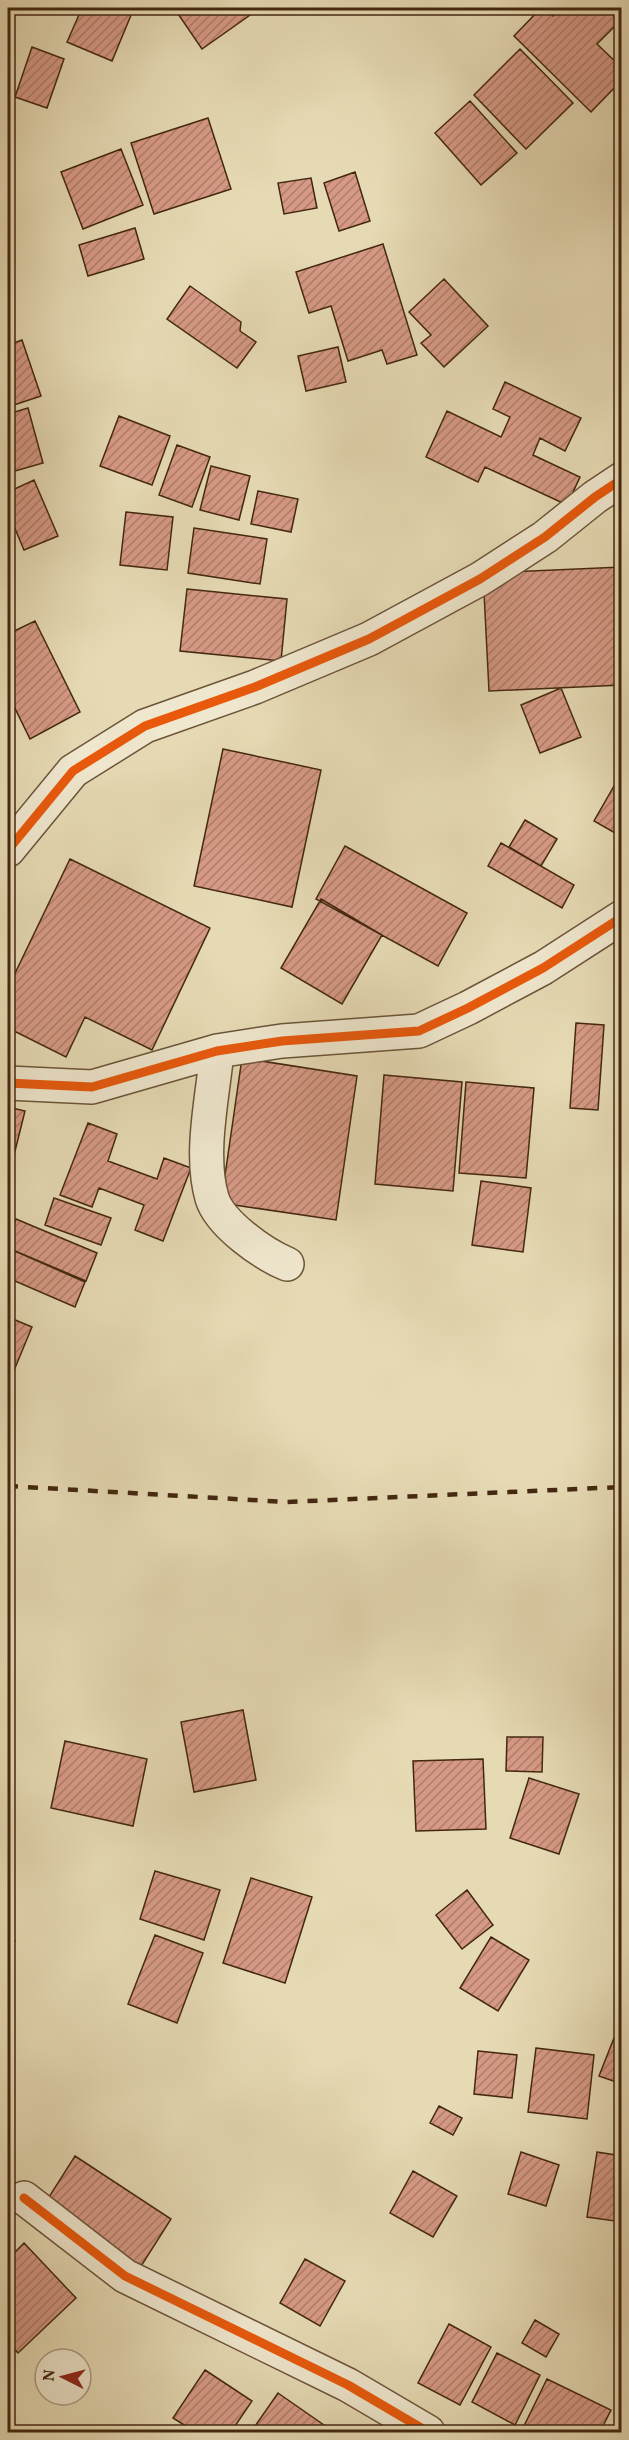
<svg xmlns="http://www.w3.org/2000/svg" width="629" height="2440" viewBox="0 0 629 2440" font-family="Vollkorn,serif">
<defs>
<pattern id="building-hatch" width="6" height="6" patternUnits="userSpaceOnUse" patternTransform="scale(1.5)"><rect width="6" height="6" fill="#d69985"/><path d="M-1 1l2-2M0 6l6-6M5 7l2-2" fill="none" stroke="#af7d6b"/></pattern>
</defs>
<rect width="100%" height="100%" fill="#e6dab4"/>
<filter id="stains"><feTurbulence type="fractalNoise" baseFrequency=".00333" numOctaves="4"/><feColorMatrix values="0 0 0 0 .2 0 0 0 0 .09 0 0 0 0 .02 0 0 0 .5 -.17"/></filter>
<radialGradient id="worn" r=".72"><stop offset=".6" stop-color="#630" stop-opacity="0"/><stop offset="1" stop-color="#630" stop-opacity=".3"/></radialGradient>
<!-- building -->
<path fill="url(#building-hatch)" stroke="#432710" stroke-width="1.5" d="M82 8H134L112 61 67 42Z
M174 8H260L202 49Z
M541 8H545L553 16 561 8H622V19L597 44 622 68V80L591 112 514 36Z
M32 47 64 59 47 108 15 97Z
M520 49 573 103 526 149 474 95Z
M470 101 517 153 481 185 435 133Z
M208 118 231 189 154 214 131 143Z
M121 149 143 205 83 229 61 172Z
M355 172 370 221 339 231 324 183Z
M311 178 317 208 284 214 278 183Z
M135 228 144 259 88 276 79 245Z
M383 244 417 355 387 364 382 350 348 361 331 306 309 313 296 272Z
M444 279 488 326 444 367 421 343 431 335 409 312Z
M190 286 241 322 240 331 256 342 237 368 167 319Z
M22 340 41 396 8 407V345Z
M338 347 346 382 306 391 298 356Z
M505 382 581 418 565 451 540 438 533 455 580 477 567 505 485 467 478 482 426 457 447 411 501 437 510 417 493 409Z
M28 408 43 463 8 473V414Z
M119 416 170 436 152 485 100 466Z
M177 445 210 457 192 507 159 495Z
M211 466 250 476 239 520 200 510Z
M34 480 58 536 24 550 8 512V492Z
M258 491 298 499 291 532 251 524Z
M126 512 173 517 167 570 120 565Z
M194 528 267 539 260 584 188 573Z
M622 567V685L489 691 483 573Z
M187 589 287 599 281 661 180 651Z
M35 621 80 712 30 739 8 694V634Z
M561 688 581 737 540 753 521 705Z
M223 749 321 770 292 907 194 886Z
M622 772V837L594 821Z
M525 820 557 839 541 866 509 847Z
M501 843 574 885 562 908 488 866Z
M345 846 467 913 438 966 316 899Z
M70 859 210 928 152 1050 85 1017 66 1057 8 1028V988Z
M321 899 382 935 342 1004 281 968Z
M576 1023 604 1025 598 1110 570 1108Z
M242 1058 357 1076 336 1220 221 1203Z
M384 1075 462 1082 453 1191 375 1184Z
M466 1082 534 1088 526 1178 459 1173Z
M8 1107 25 1111 8 1179Z
M88 1123 117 1134 108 1161 157 1179 164 1158 191 1168 163 1241 135 1230 144 1205 99 1188 92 1207 60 1195Z
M481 1181 531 1188 523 1252 472 1245Z
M54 1198 111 1218 101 1245 45 1225Z
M16 1219 97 1253 86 1281 8 1248V1239Z
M8 1248 85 1282 75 1307 8 1278Z
M8 1317 32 1327 8 1385Z
M243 1710 256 1780 194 1792 181 1722Z
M507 1737H543L542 1772 506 1771Z
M65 1741 147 1759 133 1826 51 1808Z
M483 1759 486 1829 416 1831 413 1761Z
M529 1778 579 1794 559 1854 510 1838Z
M155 1871 220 1890 204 1940 140 1919Z
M251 1878 312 1897 285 1983 223 1963Z
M467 1890 493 1925 462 1949 436 1915Z
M8 1925 15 1941 8 1944Z
M155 1935 203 1953 177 2023 128 2004Z
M491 1937 529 1960 498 2011 460 1988Z
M614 2038 622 2041V2084L599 2076Z
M536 2048 594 2055 587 2119 528 2112Z
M478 2051 517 2055 512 2098 474 2094Z
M439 2106 462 2118 453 2135 430 2123Z
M521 2152 559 2165 546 2206 508 2194Z
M597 2152 622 2156V2222L587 2217Z
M75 2156 171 2219 138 2271 42 2208Z
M413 2171 457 2196 433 2237 390 2213Z
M24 2243 76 2298 18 2353 8 2342V2259Z
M305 2259 345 2281 320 2326 280 2303Z
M535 2320 559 2334 546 2357 522 2343Z
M449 2324 491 2347 460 2405 418 2383Z
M497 2353 540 2375 515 2425 472 2402Z
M205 2370 252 2401 231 2432H195L173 2418Z
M547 2379 611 2410 600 2432H521Z
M278 2393 334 2432H251Z"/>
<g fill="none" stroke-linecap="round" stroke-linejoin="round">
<!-- street casing -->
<g stroke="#6c5439" stroke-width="36">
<path id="street" d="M8 850 73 771 145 726 255 687 369 639 480 579 545 537 595 497 622 479
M217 1051C213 1096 199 1154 212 1198 220 1224 263 1254 287 1264
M8 1083 92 1087 217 1051 282 1041 419 1031 468 1008 543 968 622 917
M24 2198 125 2276 348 2385 428 2432"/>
</g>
<!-- street -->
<use href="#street" stroke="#efe7ce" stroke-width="33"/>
<!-- rail -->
<path stroke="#432710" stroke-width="4.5" stroke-dasharray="10 10" stroke-linecap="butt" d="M8 1486 287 1502 622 1487"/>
<!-- cycleway casing -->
<g stroke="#efe7ce" stroke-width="13">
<path id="cycleway" d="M8 850 73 771 145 726 255 687 369 639 480 579 545 537 595 497 622 479
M8 1083 92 1087 217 1051 282 1041 419 1031 468 1008 543 968 622 917
M24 2198 125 2276 348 2385 428 2432"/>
</g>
<!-- cycleway -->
<use href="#cycleway" stroke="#e8590c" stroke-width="9"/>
</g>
<!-- margin -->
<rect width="629" height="2440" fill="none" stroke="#e6dab4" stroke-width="30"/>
<rect x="9" y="9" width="611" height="2422" fill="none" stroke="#432710" stroke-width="3"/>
<rect x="15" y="15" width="599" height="2410" fill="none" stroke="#432710" stroke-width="1.5"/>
<!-- north arrow -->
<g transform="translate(63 2377) rotate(276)"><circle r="28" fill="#efe7ce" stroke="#aa9a82" stroke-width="1.5"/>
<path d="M0-4.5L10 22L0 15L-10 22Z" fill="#8f2418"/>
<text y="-9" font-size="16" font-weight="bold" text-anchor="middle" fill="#432710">N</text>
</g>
<rect width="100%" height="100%" filter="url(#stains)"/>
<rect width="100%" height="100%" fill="url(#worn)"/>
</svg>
